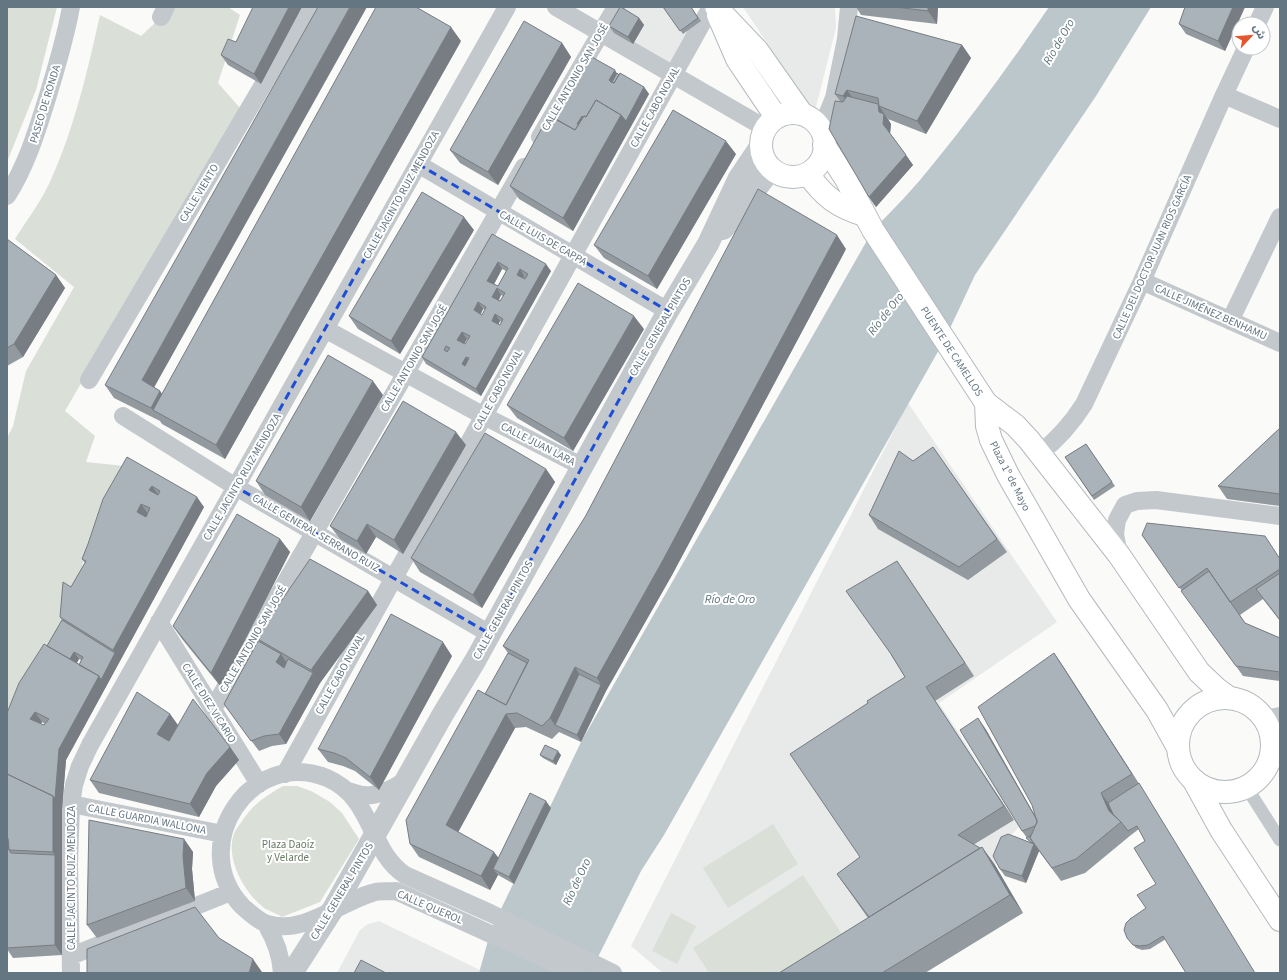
<svg xmlns="http://www.w3.org/2000/svg" width="1287" height="980" viewBox="0 0 1287 980" font-family="'Source Sans 3','Noto Sans Arabic',sans-serif">
<rect width="100%" height="100%" fill="#fafaf8"/>
<!-- built -->
<path fill="#e8e9e9" d="M621 7H686L698 25 668 66 607 31Z
M743 7H835L836 28 816 107 809 106Z
M908 403 1057 622 939 703 1020 826 1006 840 995 865 823 973H663L631 946Z
M379 921 482 971 481 973H337L360 930 368 924Z"/>
<!-- green -->
<path fill="#dadfd7" d="M7 7H57L36 90 7 162Z
M172 7H228L240 15 218 83 240 108 65 411 95 436 86 462 134 467 110 509 82 565 94 571 7 754V438L13 426 26 371 74 287 15 239C26 221 40 203 49 184 74 130 87 73 100 15L141 36Z
M283 786H297L311 791 330 802 342 813 359 839 320 902 282 917C276 913 268 911 263 907 244 892 225 858 234 834 235 830 238 827 240 824 252 805 264 797 283 786Z
M773 824 798 864 728 908 703 868Z
M803 875 847 942 800 973H709L693 948Z
M671 913 696 926 677 964 652 951Z"/>
<!-- water -->
<path fill="#bbc7cb" d="M1049 7H1151L1096 96 975 275 944 341 664 835 641 871 590 973H479L491 930 581 742 873 230C894 209 915 187 934 163 975 113 1013 60 1049 7Z"/>
<g fill="none" stroke-linecap="round" stroke-linejoin="round">
<!-- secondary casing -->
<g stroke="#b3babf" stroke-width="24">
<g id="secondary">
<path d="M716 7 757 50 802 114"/>
<path d="M718 15 737 59 776 117"/>
<circle cx="793" cy="145" r="32"/>
<path id="s1" d="M824 145 846 179 873 230 986 403 1015 425 1029 440 1119 555 1199 672 1217 689 1228 697"/>
<path d="M808 174C824 197 838 207 864 215"/>
<path d="M986 403 987 426 991 440 1008 475 1079 599 1157 710 1177 746"/>
<circle cx="1225" cy="745" r="47"/>
<path d="M1194 781 1221 830 1280 920"/>
</g>
</g>
<!-- pedestrian -->
<path stroke="#c3c8cc" stroke-width="13" d="M1247 788 1280 840"/>
<!-- minor -->
<path stroke="#c3c8cc" stroke-width="18" d="M556 7 765 128
M161 17 166 7
M1257 24 1265 7
M1224 95 1280 119
M818 126 827 115 834 98 846 39 849 7
M540 137 616 7
M418 164 668 311
M7 196C25 168 35 137 45 105 55 73 65 40 71 7
M1142 281 1280 343
M1230 321 1280 217
M325 329 484 416 583 467
M89 380 309 7
M123 416 236 487 490 634
M1040 453C1058 439 1072 423 1084 404L1142 281 1224 95 1246 48
M1119 555 1115 534 1117 520 1125 505 1137 501 1156 500 1280 516
M159 622 259 784
M213 709 524 167
M1265 719 1280 716
M285 774 711 7
M348 791C353 792 359 795 364 795 379 797 395 787 408 779
M71 804 223 834
M266 924C275 939 281 955 282 973
M71 956 231 892
M71 973 69 864 71 804 74 785 80 766 90 745 507 7
M576 973 396 891C388 892 379 890 372 893 338 903 304 935 267 924 258 921 249 912 242 906 186 846 250 747 327 778 374 798 368 850 405 875L490 913 613 973"/>
<!-- tertiary -->
<path stroke="#c3c8cc" stroke-width="22" d="M723 229 740 210 771 169
M292 973 333 909 443 714 475 661 668 311 708 244 739 178 760 147"/>
<!-- secondary -->
<use href="#secondary" stroke="#fff" stroke-width="22"/>
</g>
<!-- wall -->
<path fill="#929a9f" fill-rule="evenodd" d="M663 7H691L701 21 683 34Z
M856 7H938L937 24 861 15Z
M1185 7H1245L1225 51 1186 34 1179 24Z
M639 18 644 25 633 44 614 33 609 26Z
M461 41 225 459 162 424 160 421 114 398 105 385 154 387 160 391 162 394Z
M236 42 261 84 228 65 221 55Z
M562 43 571 57 498 185 460 163 450 150Z
M962 45 971 58 926 134 888 119 886 115 891 124 890 134 913 165 876 207 869 197 840 101 835 94Z
M617 73 644 87 649 94 573 231 519 199 510 186 555 119Z
M736 154 657 289 604 258 594 245Z
M474 230 400 354 358 329 349 316Z
M492 234 551 271 481 396 426 364 422 357ZM502 269 506 271 498 286 494 284ZM501 295 503 296 500 301 499 300ZM483 309 485 310 482 315 481 314ZM500 321 501 322 500 325H498ZM467 339 468 340 465 344H464Z
M7 239 56 275 65 288 23 357 7 366Z
M846 249 672 575 606 691 581 742 559 732 552 739 526 727 515 728 458 832 499 858 551 808 514 884 498 875 490 890 419 857 410 844 508 653 503 646Z
M644 329 573 451 517 418 507 405Z
M383 395 310 521 265 495 256 481Z
M1280 428V506L1227 499 1218 486Z
M1086 444 1115 486 1094 500 1065 457Z
M466 445 403 554 376 537 366 554 340 539 330 526Z
M933 447 1007 552 968 580 878 529 869 515 913 461Z
M127 457 204 507 66 760 62 809V955L13 958 7 949V713L62 620 60 617 71 587 85 563 82 559ZM79 659 81 660 79 665 77 663ZM42 722 45 724 44 725 41 724Z
M546 469 555 482 482 608 420 572 411 558Z
M1142 535 1280 558V621L1263 599 1240 615 1245 623 1280 638V681L1243 676Z
M280 539 290 552 221 687 182 639 173 626Z
M897 561 974 676 935 701 1014 820 973 845 980 848 982 847 995 865 1023 913 925 973H779L868 918 837 874 860 857 868 703 905 677 891 655Z
M368 591 377 605 320 683 286 744 272 746 259 751 224 704 258 641 256 638Z
M1054 653 1141 787 1166 939 1150 949 1142 950 1136 948 1127 938 1146 908 1156 884 1145 841 1139 829 1131 835 1085 873 1061 881 1039 851 1026 883 1005 876 1000 869 1030 842 1022 831 985 728 1035 816Z
M452 656 379 790 355 771 343 766 328 762 318 749Z
M170 714 178 725 230 747 239 760 216 786 199 817 99 793 90 780Z
M540 755H561L556 765 543 758Z
M184 839 193 852 192 869 195 901 97 938 87 925Z"/>
<!-- shaded-wall -->
<path fill="#777d82" d="M289 7H302L261 84 254 74Z
M350 7H367L151 393 142 380Z
M928 7H938L937 24 928 11Z
M1233 7H1245L1225 51 1218 41Z
M639 18 644 25 633 44 628 37Z
M451 27 461 41 225 459 216 445Z
M562 43 571 57 498 185 488 172Z
M962 45 971 58 926 134 917 121Z
M615 70 619 77 615 86 609 80Z
M644 87 649 94 573 231 563 218 621 115Z
M847 90 856 103 852 109 843 96Z
M879 106 891 124 890 134 883 124 879 112Z
M582 116 587 123 582 130 577 124Z
M726 141 736 154 657 289 648 276Z
M906 155 913 165 876 207 869 197Z
M464 217 474 230 400 354 391 341Z
M837 235 846 249 672 575 606 691 581 742 577 735 601 685 597 678Z
M498 262 502 269 492 288 487 281Z
M546 264 551 271 481 396 476 389Z
M520 269 524 276 521 282 517 275Z
M56 275 65 288 23 357 14 344Z
M497 288 501 295 497 303 492 297Z
M478 302 483 309 479 317 474 310Z
M495 314 500 321 497 327 492 321Z
M634 316 644 329 573 451 564 438Z
M462 332 467 339 462 347 457 340Z
M466 357 471 363 467 371 462 364Z
M373 381 383 395 310 521 301 507Z
M160 391 169 405 153 410 151 408Z
M456 432 466 445 403 554 394 540Z
M546 469 555 482 482 608 473 595Z
M152 486 159 496 149 490Z
M197 497 204 507 66 760 62 809V955L55 945V855L53 852V796L59 749 99 676 115 653 113 650Z
M141 504 148 514 144 522 137 512Z
M367 524 376 537 366 554 357 541Z
M280 539 290 552 221 687 211 673Z
M897 561 906 574 974 676 965 663Z
M368 591 377 605 320 683 286 744 279 734 313 673 311 670Z
M443 642 452 656 379 790 370 777Z
M74 652 79 659 74 668 69 661Z
M1054 653 1063 666 1141 787 1132 774Z
M281 654 288 665 283 672 276 662Z
M575 667 584 681 555 725 550 718Z
M926 687 935 701 1014 820 1004 806Z
M35 712 42 722 37 729 30 719Z
M170 714 179 727 166 747 157 734Z
M506 714 515 728 455 838 446 825Z
M978 718 985 728 1046 835 1039 825Z
M230 747 239 760 216 786 199 817 190 804 207 773Z
M558 751 561 755 556 765 553 761Z
M1101 793 1111 807 1117 822 1109 811Z
M546 801 551 808 514 884 509 877Z
M184 839 193 852 192 869 195 901 186 888 183 856Z
M1034 844 1039 851 1026 883 1022 876Z
M982 847 995 865 1023 913 1010 895Z
M494 852 504 865 493 869 498 875 490 890 481 876Z
M253 959 262 972V973H249Z"/>
<!-- building -->
<path fill="#aab3b9" stroke="#777d82" fill-rule="evenodd" d="M253 7H289L254 74 221 55 228 39 236 42Z
M318 7H350L142 380 160 391 151 408 105 385Z
M376 7H416L451 27 216 445 153 410Z
M620 7H621L639 18 628 37 609 26Z
M663 7H691L698 18 680 31Z
M895 7H928V11Z
M1185 7H1233L1218 41 1179 24Z
M856 16 962 45 917 121 879 106 878 98 847 90 843 96 835 94Z
M524 21 562 43 488 172 450 150Z
M590 56 615 70 609 80 611 82 614 83 620 73 644 87 626 121 621 115 596 100 586 117 584 116 583 117 582 116 577 124H579L575 130 555 119Z
M617 73 619 75 614 83 612 82Z
M847 96 878 104 879 112 884 114 883 124 906 155 869 197 829 129 835 101 843 102Z
M596 100 621 115 563 218 510 186 549 115 575 130 584 116 586 117Z
M673 110 726 141 648 276 594 245Z
M758 189 837 235 662 562 597 678 575 667 550 718 542 726 517 713 506 714 446 825 494 852 481 876 410 844 406 820 478 690 506 705 529 660 503 646 585 517Z
M422 192 464 217 391 341 349 316Z
M492 234 546 264 476 389 422 357ZM498 262 508 268 498 286 487 281ZM520 269 528 274 525 279 517 275ZM497 288 505 293 500 301 492 297ZM478 302 486 307 482 315 474 310ZM495 314 503 319 500 325 492 321ZM462 332 470 336 465 344 457 340ZM446 346 450 348 447 352 444 350ZM466 357 469 358 465 366 462 364Z
M7 239 56 275 14 344 7 348Z
M578 283 634 316 564 438 507 405Z
M328 355 373 381 301 507 256 481Z
M403 401 456 432 394 540 367 524 357 541 330 526Z
M1280 428V494L1218 486Z
M485 433 546 469 473 595 411 558Z
M1086 444 1112 482 1092 496 1065 457Z
M933 447 997 539 959 567 869 515 899 451 913 461Z
M127 457 197 497 113 650 60 617 63 582 71 587 86 561 82 559 88 544 103 499ZM152 486 160 491 158 495 149 490ZM141 504 150 508 146 517 137 512Z
M237 514 280 539 211 673 173 626Z
M1147 523 1265 536 1280 559V569L1230 602 1207 568 1179 588 1142 535Z
M310 559 368 591 311 670 256 638Z
M897 561 965 663 926 687 1004 806 958 835 980 848 869 917 837 874 860 857 790 754 868 703 867 701 905 677 891 654 846 591Z
M1209 571 1245 623 1280 638V672L1236 666 1181 591Z
M1280 573V620L1256 589Z
M391 614 443 642 370 777 346 758 334 753 318 749Z
M62 620 115 653 101 680 99 676 79 665 83 657 74 652 70 659 47 646Z
M258 641 281 654 276 662 284 668 288 659 313 673 279 734 264 736 251 741 224 704Z
M44 644 99 676 59 749 55 799 53 796 7 774V713L19 683ZM35 712 49 719 44 725 30 719Z
M508 653 527 663 506 705 485 694Z
M1054 653 1132 774 1101 793 1109 811 1121 822 1076 859 1052 868 1030 838 1037 822 1032 805 978 707Z
M579 674 601 685 577 735 555 725Z
M137 692 170 714 157 734 169 741 193 699 230 747 207 773 190 804 90 780Z
M978 718 1037 820V822L1035 826 1022 831 960 730Z
M545 745 558 751 553 761 540 755Z
M7 774 53 796V852L9 850 8 838H7Z
M1139 783 1255 973H1186L1163 936 1148 945 1140 946 1133 945 1127 938 1124 930 1126 923 1130 919 1146 908 1137 895 1156 884 1134 848 1145 841 1137 826 1128 831 1121 822 1113 814 1108 803Z
M530 793 546 801 509 877 493 869Z
M89 820 184 839 183 856 186 888 87 925Z
M1008 834 1034 844 1022 876 1000 869 993 856 1001 837Z
M1030 836V838L1034 844 1032 843 1026 838Z
M7 841H8L9 850 11 853 55 855V945L7 948Z
M982 847 1010 895 882 973H779Z
M195 907 219 938 253 959 249 973H87V949Z
M361 960 386 973H354Z"/>
<!-- marked area -->
<path fill="none" stroke="#1d4ed8" stroke-width="3" stroke-dasharray="8 5" stroke-linejoin="round" d="M418 164 668 311 490 634 236 487Z"/>
<g text-anchor="middle" dominant-baseline="central" stroke-width="4" stroke-linejoin="round" paint-order="stroke">
<!-- street labels -->
<g font-size="11" fill="#657683" stroke="#fff">
<text transform="translate(575 77) rotate(-60)">CALLE ANTONIO SAN JOSÉ</text>
<text transform="translate(45 104) rotate(-73)">PASEO DE RONDA</text>
<text transform="translate(655 107) rotate(-61)">CALLE CABO NOVAL</text>
<text transform="translate(199 193) rotate(-59)">CALLE VIENTO</text>
<text transform="translate(401 195) rotate(-61)">CALLE JACINTO RUIZ MENDOZA</text>
<text transform="translate(543 238) rotate(30)">CALLE LUIS DE CAPPA</text>
<text transform="translate(1152 257) rotate(-66)">CALLE DEL DOCTOR JUAN RIOS GARCÍA</text>
<text transform="translate(1211 312) rotate(24)">CALLE JIMÉNEZ BENHAMU</text>
<text transform="translate(660 327) rotate(-60)">CALLE GENERAL PINTOS</text>
<text stroke="none"><textPath href="#s1" startOffset="243">PUENTE DE CAMELLOS</textPath></text>
<text transform="translate(414 358) rotate(-60)">CALLE ANTONIO SAN JOSÉ</text>
<text transform="translate(498 390) rotate(-61)">CALLE CABO NOVAL</text>
<text transform="translate(538 444) rotate(27)">CALLE JUAN LARA</text>
<text transform="translate(1010 476) rotate(63)">Plaza 1º de Mayo</text>
<text transform="translate(242 477) rotate(-60)">CALLE JACINTO RUIZ MENDOZA</text>
<text transform="translate(316 533) rotate(30)">CALLE GENERAL SERRANO RUIZ</text>
<text transform="translate(503 610) rotate(-61)">CALLE GENERAL PINTOS</text>
<text transform="translate(253 639) rotate(-60)">CALLE ANTONIO SAN JOSÉ</text>
<text transform="translate(340 674) rotate(-61)">CALLE CABO NOVAL</text>
<text transform="translate(209 703) rotate(58)">CALLE DIEZ VICARIO</text>
<text transform="translate(147 819) rotate(11)">CALLE GUARDIA WALLONA</text>
<text transform="translate(71 878) rotate(-90)">CALLE JACINTO RUIZ MENDOZA</text>
<text transform="translate(342 891) rotate(-59)">CALLE GENERAL PINTOS</text>
<text transform="translate(430 907) rotate(23)">CALLE QUEROL</text>
</g>
<!-- park labels -->
<g font-size="11" fill="#687a64" stroke="#fff">
<text x="288" y="844">Plaza Daoíz<tspan x="288" dy="13">y Velarde</tspan></text>
</g>
<!-- water labels -->
<g font-size="12" font-style="italic" fill="#60757c" stroke="#fff">
<text transform="translate(1059 42) rotate(-60)">Río de Oro</text>
<text transform="translate(886 314) rotate(-52)">Río de Oro</text>
<text x="730" y="599">Río de Oro</text>
<text transform="translate(577 882) rotate(-65)">Río de Oro</text>
</g>
</g>
<!-- border -->
<rect width="1287" height="980" fill="none" stroke="#657683" stroke-width="16"/>
<!-- north arrow -->
<g transform="translate(1251 36) rotate(64)"><circle r="19" fill="#ffffff" stroke="#c1c8cd"/>
<path d="M0-3L7 15L0 10L-7 15Z" fill="#e4572e"/>
<text y="-6" font-size="11" font-weight="bold" text-anchor="middle" fill="#657683">ش</text>
</g>
</svg>
